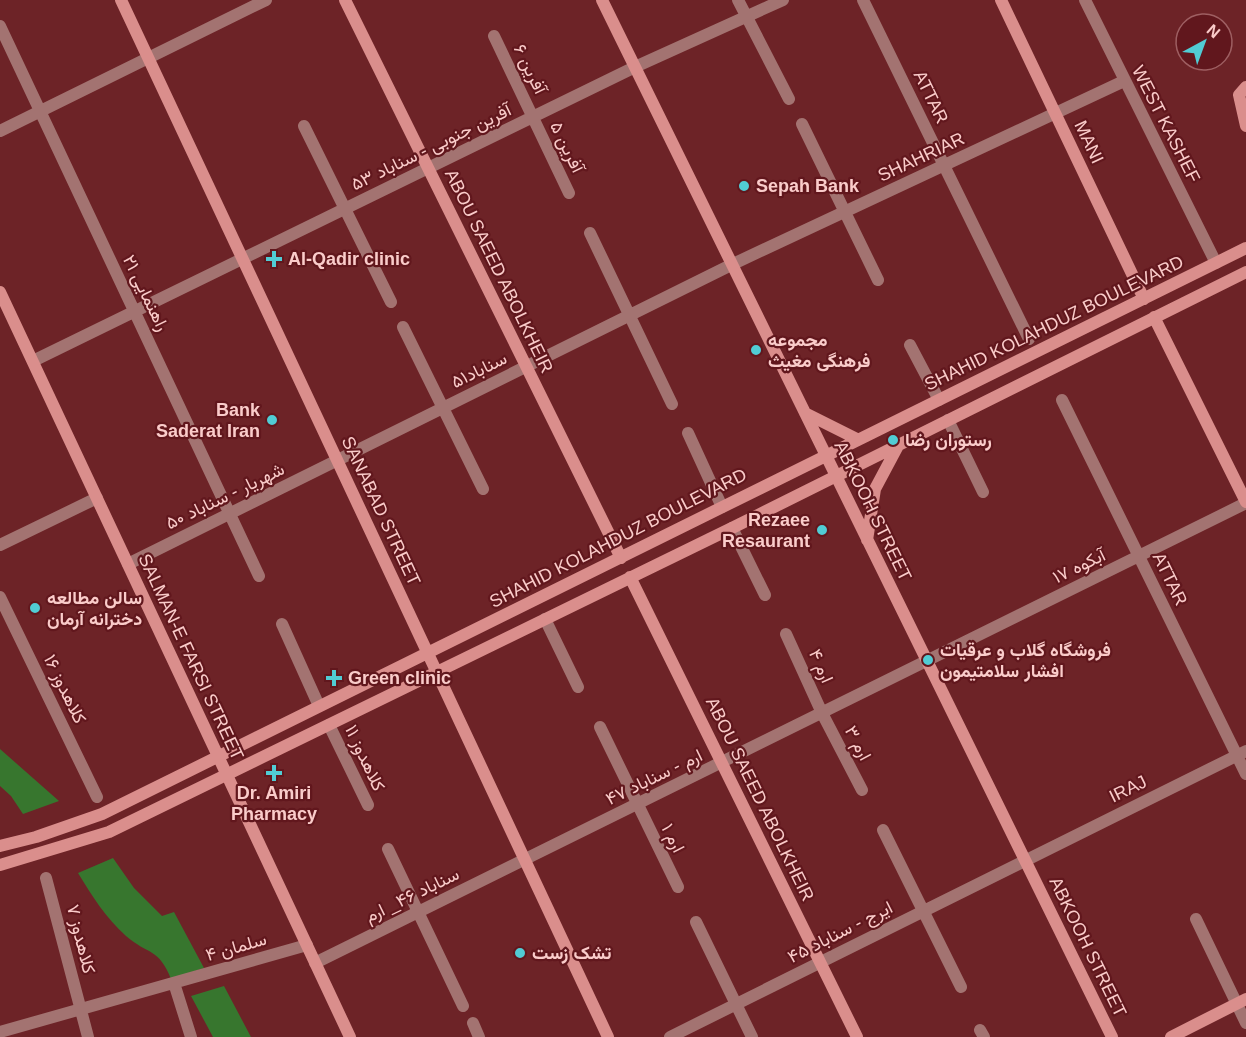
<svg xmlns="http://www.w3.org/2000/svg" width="1246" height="1037" viewBox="0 0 1246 1037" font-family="Helvetica,Vazirmatn,sans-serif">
<rect width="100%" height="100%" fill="#6d2327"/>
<!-- green -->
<path fill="#37762e" d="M0 749 59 801 23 814 11 796 0 786Z
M113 858 134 888 162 916 174 912 204 968 171 979C159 948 148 955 126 936 106 918 92 896 78 873Z
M224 986 251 1037H213L191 996Z"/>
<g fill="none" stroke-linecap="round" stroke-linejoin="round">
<!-- street -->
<path stroke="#a37371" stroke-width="12" d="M738 0 789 99
M863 0 1029 339
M1085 0 1216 263
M0 26 259 576
M494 36 569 193
M802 124 878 280
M304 126 391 302
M0 131 266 0
M590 233 672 404
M403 327 483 489
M910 345 939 400
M33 361 635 67 783 0
M1062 400 1246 774
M948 420 983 492
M688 433 722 507
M732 528 765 595
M0 545 97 498
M128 564 733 264 1124 81
M0 597 97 797
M545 619 578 687
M282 624 319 706
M786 634 822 713 862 790
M329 725 368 805
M600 727 678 887
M883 830 961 987
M388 849 463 1006
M46 878 88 1037
M1196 919 1246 1023
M696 922 752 1037
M315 963 1246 503
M174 983 191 1037
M473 1023 479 1037
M980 1030 984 1037
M0 1032 307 945
M670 1037 1246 751"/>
<!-- secondary -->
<path stroke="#da8e8c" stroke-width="12" d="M121 0 608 1037
M345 0 621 558
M602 0 1112 1037
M1001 0 1144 299
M1246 87 1239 95 1246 126
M0 292 350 1037
M1154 317 1246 502
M805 413 857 439
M867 540 875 489 899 444
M630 577 857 1037
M0 846 36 837 102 814 1246 248
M0 865 109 832 732 528 1246 272
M1171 1037 1246 999"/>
</g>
<!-- markers -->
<g fill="#51ccd4" stroke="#61171d" stroke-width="2">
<circle cx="744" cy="186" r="6"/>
<path d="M271 250h6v6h6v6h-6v6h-6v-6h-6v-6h6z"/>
<circle cx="756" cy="350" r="6"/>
<circle cx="272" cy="420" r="6"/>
<circle cx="893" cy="440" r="6"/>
<circle cx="822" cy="530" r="6"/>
<circle cx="35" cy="608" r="6"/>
<circle cx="928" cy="660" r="6"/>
<path d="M331 669h6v6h6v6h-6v6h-6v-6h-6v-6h6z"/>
<path d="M271 764h6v6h6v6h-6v6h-6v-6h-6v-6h6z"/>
<circle cx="520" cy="953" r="6"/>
</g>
<g text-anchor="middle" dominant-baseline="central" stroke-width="4.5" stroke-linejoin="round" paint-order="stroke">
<!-- street labels -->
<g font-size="18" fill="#faccca" stroke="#61171d">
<text transform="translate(530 69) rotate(64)">آفرین ۶</text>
<text transform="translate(931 97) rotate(64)">ATTAR</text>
<text transform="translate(1166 124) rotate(63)">WEST KASHEF</text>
<text transform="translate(1089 142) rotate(65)">MANI</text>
<text transform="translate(431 147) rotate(-26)">آفرین جنوبی - سناباد ۵۳</text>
<text transform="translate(567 147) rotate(64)">آفرین ۵</text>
<text transform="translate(921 157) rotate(-25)">SHAHRIAR</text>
<text transform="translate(499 271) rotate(64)">ABOU SAEED ABOLKHEIR</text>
<text transform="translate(146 293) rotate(64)">راهنمایی ۲۱</text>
<text transform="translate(1054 323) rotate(-26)">SHAHID KOLAHDUZ BOULEVARD</text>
<text transform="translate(479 370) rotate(-26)">سناباد۵۱</text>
<text transform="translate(225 496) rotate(-26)">شهریار - سناباد ۵۰</text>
<text transform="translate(381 511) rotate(65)">SANABAD STREET</text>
<text transform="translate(873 511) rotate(64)">ABKOOH STREET</text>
<text transform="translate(618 538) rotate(-27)">SHAHID KOLAHDUZ BOULEVARD</text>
<text transform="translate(1079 566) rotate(-26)">آبکوه ۱۷</text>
<text transform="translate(1170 579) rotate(64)">ATTAR</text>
<text transform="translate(191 657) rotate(65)">SALMAN-E FARSI STREET</text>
<text transform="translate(821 666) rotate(66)">ارم ۴</text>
<text transform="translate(65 689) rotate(64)">کلاهدوز ۱۶</text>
<text transform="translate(858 743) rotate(62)">ارم ۳</text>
<text transform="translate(365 758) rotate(65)">کلاهدوز ۱۱</text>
<text transform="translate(654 777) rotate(-26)">ارم - سناباد ۴۷</text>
<text transform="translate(1128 789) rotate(-26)">IRAJ</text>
<text transform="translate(760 799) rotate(64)">ABOU SAEED ABOLKHEIR</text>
<text transform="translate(673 838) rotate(63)">ارم ۱</text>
<text transform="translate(412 895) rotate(-26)">سناباد ۴۶_ ارم</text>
<text transform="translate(840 932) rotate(-27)">ایرج - سناباد ۴۵</text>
<text transform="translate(81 939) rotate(76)">کلاهدوز ۷</text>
<text transform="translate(236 947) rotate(-16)">سلمان ۴</text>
<text transform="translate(1088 947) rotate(64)">ABKOOH STREET</text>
</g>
<!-- poi labels -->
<g font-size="18" font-weight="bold" fill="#faccca" stroke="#61171d" text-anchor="start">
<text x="756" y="186">Sepah Bank</text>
<text x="288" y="259">Al-Qadir clinic</text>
<text x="768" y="340">مجموعه<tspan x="768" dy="21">فرهنگی مغیث</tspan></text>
<text x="260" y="410" text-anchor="end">Bank<tspan x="260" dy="21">Saderat Iran</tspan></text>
<text x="905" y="440">رستوران رضا</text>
<text x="810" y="520" text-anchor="end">Rezaee<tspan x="810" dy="21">Resaurant</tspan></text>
<text x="47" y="598">سالن مطالعه<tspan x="47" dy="21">دخترانه آرمان</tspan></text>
<text x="940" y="650">فروشگاه گلاب و عرقیات<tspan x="940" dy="21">افشار سلامتیمون</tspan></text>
<text x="348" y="678">Green clinic</text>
<text x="274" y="793" text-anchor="middle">Dr. Amiri<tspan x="274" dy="21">Pharmacy</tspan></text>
<text x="532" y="953">تشک زست</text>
</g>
</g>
<!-- north arrow -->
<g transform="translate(1204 42) rotate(41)"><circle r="28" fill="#61171d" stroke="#9e5f62" stroke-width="1.5"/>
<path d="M0-4.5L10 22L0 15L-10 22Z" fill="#51ccd4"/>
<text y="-9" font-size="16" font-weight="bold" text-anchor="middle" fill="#faccca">N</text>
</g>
</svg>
